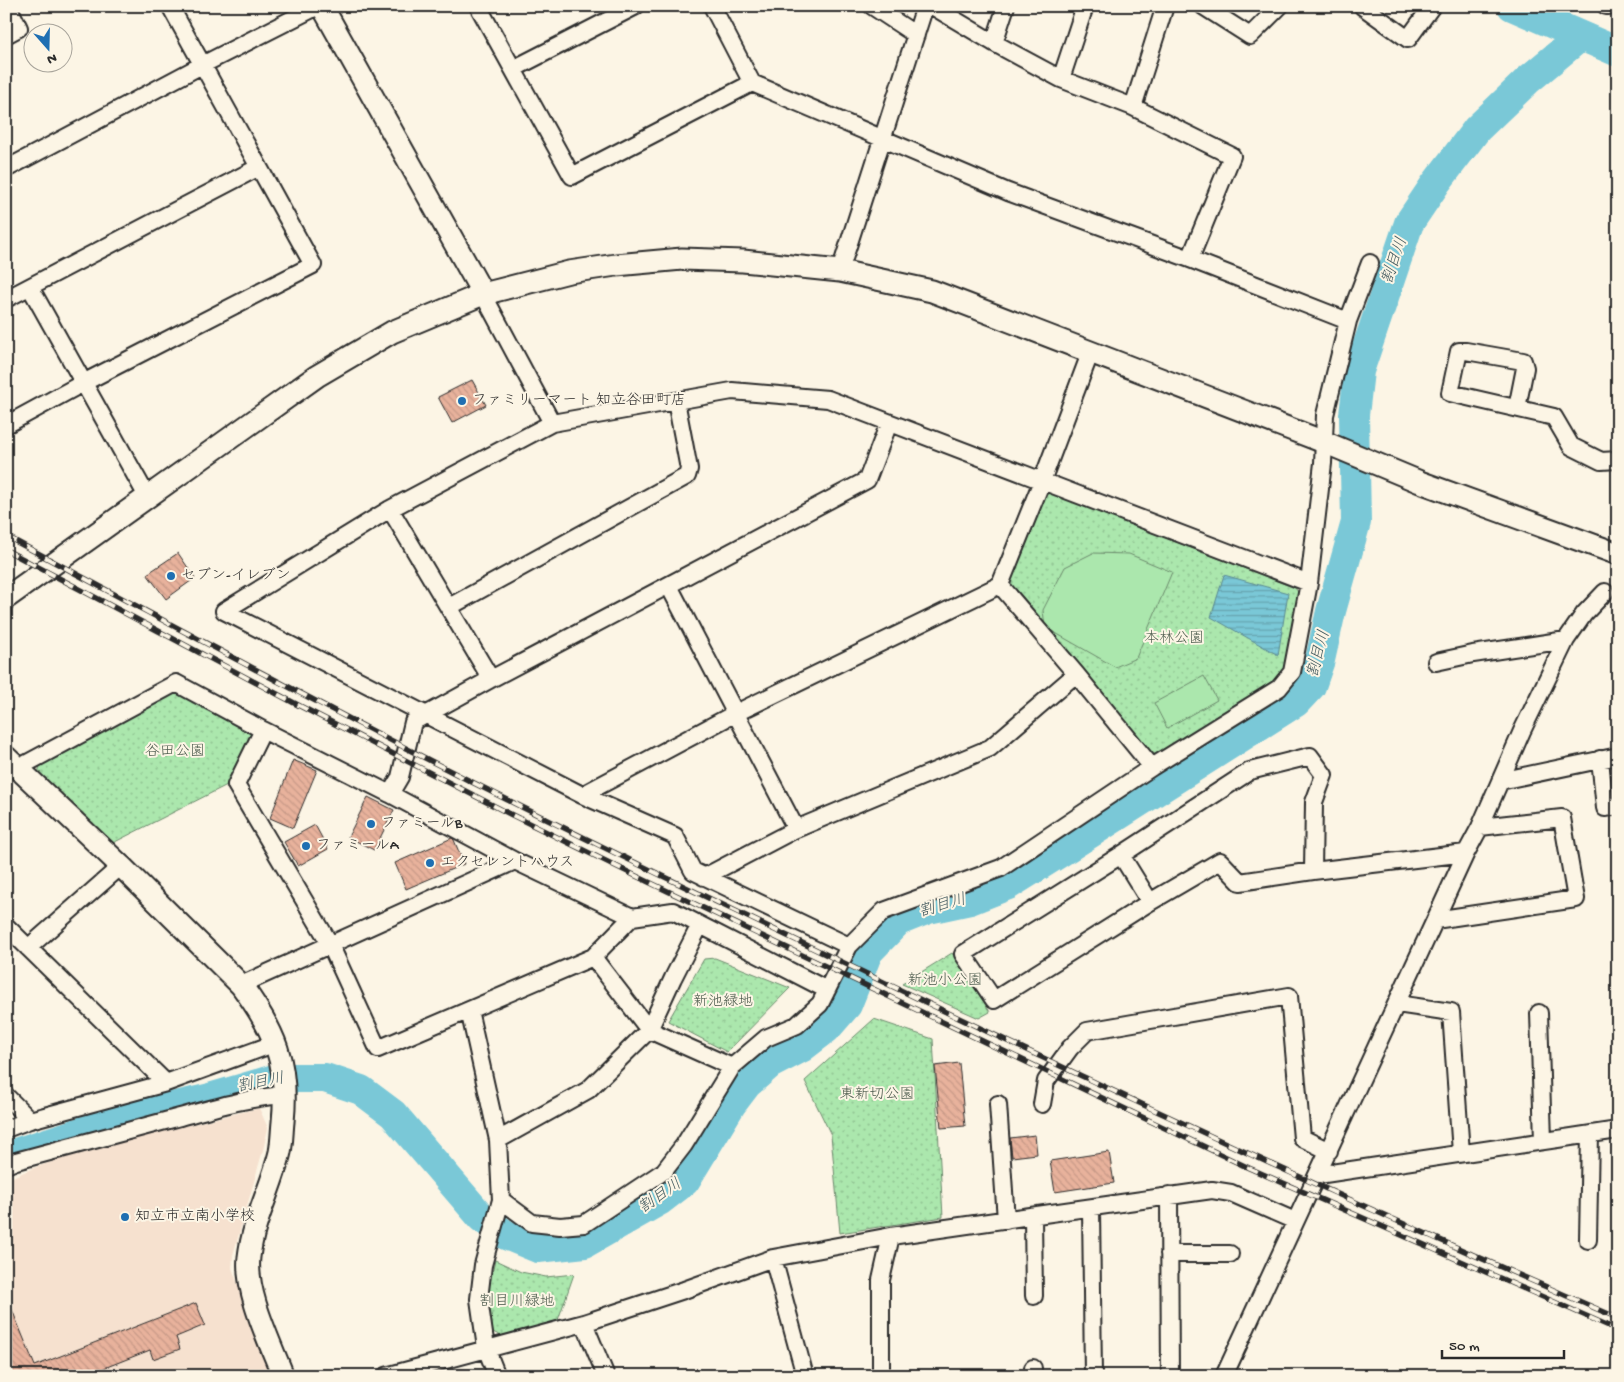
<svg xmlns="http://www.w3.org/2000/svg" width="1624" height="1382" viewBox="0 0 1624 1382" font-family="'Gochi Hand','Klee One',sans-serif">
<defs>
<pattern id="park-dots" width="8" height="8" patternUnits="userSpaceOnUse" patternTransform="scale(1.25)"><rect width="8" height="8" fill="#abe7ad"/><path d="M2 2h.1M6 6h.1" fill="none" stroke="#93c695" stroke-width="1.8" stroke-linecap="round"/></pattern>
<pattern id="water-rules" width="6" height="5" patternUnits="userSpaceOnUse" patternTransform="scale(1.25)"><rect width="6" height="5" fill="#7ac8d7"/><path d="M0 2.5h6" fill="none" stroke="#64a3af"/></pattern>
<pattern id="building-back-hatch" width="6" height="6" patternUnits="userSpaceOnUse" patternTransform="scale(1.25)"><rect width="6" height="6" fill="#e8b29c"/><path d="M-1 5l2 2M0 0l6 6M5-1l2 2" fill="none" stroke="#c79987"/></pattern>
</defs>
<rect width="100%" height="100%" fill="#fcf5e5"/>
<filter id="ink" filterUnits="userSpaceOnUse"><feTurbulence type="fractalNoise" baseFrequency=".02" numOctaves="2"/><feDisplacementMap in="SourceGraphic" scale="10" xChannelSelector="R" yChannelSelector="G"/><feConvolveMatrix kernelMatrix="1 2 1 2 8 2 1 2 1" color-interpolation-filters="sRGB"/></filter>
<g filter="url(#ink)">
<!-- built -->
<path fill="#f6e1cf" d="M259 1108 268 1128 263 1150 233 1255 232 1268 271 1376H6V1180L31 1169 86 1150Z"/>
<!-- park -->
<path fill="url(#park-dots)" stroke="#6b896c" d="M1050 493 1295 588 1299 593 1285 668 1279 679 1162 755 1151 754 1013 588 1010 581 1043 496Z
M173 692 178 694 249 730 252 738 227 785 109 845 38 775 40 764Z
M952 953 990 1012 979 1018 902 984Z
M715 958 790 988 727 1052 668 1021 704 959Z
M874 1019 933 1039 943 1217 840 1233 831 1135 805 1081Z
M495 1260 521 1272 546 1277 574 1274 558 1320 503 1337 493 1332 487 1297Z"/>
<!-- garden -->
<path fill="#abe7ad" stroke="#6b896c" d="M1093 553 1129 554 1172 572 1136 658 1115 667 1045 627 1043 610 1065 567Z
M1204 676 1217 700 1167 728 1154 703Z"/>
<!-- water -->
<path fill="url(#water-rules)" stroke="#5a8992" d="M1224 575 1288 593 1278 655 1211 617Z"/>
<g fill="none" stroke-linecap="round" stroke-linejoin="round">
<!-- river -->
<path stroke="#7ac8d7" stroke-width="30" d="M1512 6 1618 52
M6 1156 128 1117 210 1098 278 1078H325L361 1090 393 1114 482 1218 506 1235 538 1248 585 1243 659 1201 685 1181 731 1105 747 1084 770 1064 801 1048 827 1028 847 1005 868 952 898 921 928 909 970 900 1008 885 1056 855 1296 702 1311 686 1320 660 1331 611 1356 522 1354 415 1359 371 1409 223 1436 183 1477 129 1528 80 1581 36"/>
</g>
<!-- building -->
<path fill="url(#building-back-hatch)" stroke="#2b2b2b" d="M472 380 486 405 452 423 438 397Z
M178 553 195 578 166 599 147 574Z
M293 760 317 770 293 828 270 818Z
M368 797 394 810 374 850 348 837Z
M315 825 328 849 298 866 284 842Z
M452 838 454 840 464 864 406 889 395 863Z
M959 1063 965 1126 941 1128 935 1066Z
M1035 1135 1037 1154 1012 1157 1010 1138Z
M1109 1152 1114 1183 1055 1192 1050 1161Z
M6 1295 35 1366 196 1303 205 1325 176 1337 180 1349 153 1359 150 1350 84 1376H6Z"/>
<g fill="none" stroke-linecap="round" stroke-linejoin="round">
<!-- minor casing -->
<g stroke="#2b2b2b" stroke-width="20">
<path id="minor" d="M478 6 572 176 752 83 1008 192 1190 259 1348 321
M712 6 752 83
M872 6 916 35
M932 6 994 43 1061 79 1133 107 1232 156 1190 259
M1203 6 1250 36 1280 6
M1362 6 1408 39 1432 6
M1606 6H1609
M6 35 19 28 8 6
M994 43 1006 6
M513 69 636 6
M1061 79 1085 6
M1133 107 1165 6
M6 169 202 65 318 6
M840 271 925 6
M30 287 148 498
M483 294 552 423
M6 299 259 167
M1517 408 1525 368 1523 361 1466 351H1459L1450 393 1554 417 1571 446 1601 461 1618 460
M6 425 83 383 313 265 170 6
M390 509 491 679
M1000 585 1076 674 1152 767
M669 586 796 829 990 748 1076 674
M449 607 687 476 689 469 676 401
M1436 662 1473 654 1566 640
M263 730 390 794 515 861 632 917 593 957 378 1049 330 944 236 785Z
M1600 759 1605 808 1618 806
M18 768 176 683 263 730
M1500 781 1618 756
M390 794 400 777 413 722 491 679 867 480 889 423
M582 795 736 713 1000 585 1042 481 1091 351
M1121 855 1150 902
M1313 871 1314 802 1324 775 1310 756 1250 771 1121 855 963 954 994 1000 1150 902 1220 861 1240 882 1313 871 1466 853
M704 877 796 829
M632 917 673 911 827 990
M1435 920 1576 899 1562 818 1480 827
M6 926 166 1083
M849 946 693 871 675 836 582 795 224 611 390 509 552 423 732 391 828 399 1309 583
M28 948 121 866
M593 957 649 1030 732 1067
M241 985 515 861
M1397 1004 1451 1012 1461 1153
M469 1010 498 1140 501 1200 483 1265 479 1299 486 1348 497 1376
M1539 1013 1543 1141
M6 1096 30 1120
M998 1104 1006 1220
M1042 1104 1046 1081 1070 1048 1087 1031 1289 996 1302 1138 1329 1151
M6 1129 30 1120 166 1083 276 1043
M498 1140 588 1090 649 1030 673 978 700 925
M6 1165 16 1161C70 1146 125 1132 180 1117 214 1108 249 1097 285 1095
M1318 1175 1618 1130
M1169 1195 1170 1376
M501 1200 532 1223 560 1226 584 1224 664 1171 684 1145 732 1067 766 1038 797 1025 820 1004 849 946 884 911 1001 868 1152 767 1279 688 1292 672 1309 583 1323 463 1325 415 1348 321 1370 263
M1091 1208 1093 1376
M1033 1216 1034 1296
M1588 1240 1590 1134
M1169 1254H1230
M773 1258 805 1376
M584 1323 606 1376
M386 1376 584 1323 684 1290 773 1258 891 1236 1212 1190 1231 1193 1295 1221
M881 1376V1280L891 1236
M1033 1376V1368
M1224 1376 1466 853 1480 827 1522 731 1566 640 1584 614 1605 592"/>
</g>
<!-- tertiary casing -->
<g stroke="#2b2b2b" stroke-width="25">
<path id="tertiary" d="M322 6 483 294
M6 598 317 376 392 332 483 294 569 272 616 265 682 259 743 261 840 271 932 291 1324 442 1420 482 1618 554
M6 757 121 866 241 985C275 1031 289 1063 283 1122 282 1131 282 1142 280 1152 272 1187 253 1220 249 1257 245 1293 270 1342 283 1376"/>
</g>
<!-- minor -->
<use href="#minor" stroke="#fcf5e5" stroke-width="16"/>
<!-- tertiary -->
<use href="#tertiary" stroke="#fcf5e5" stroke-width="21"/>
<!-- rail casing -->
<g stroke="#2b2b2b" stroke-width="5.5">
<path id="rail" d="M6 536C160 619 313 701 468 780 602 848 738 912 873 977 1119 1095 1367 1210 1618 1318
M6 550 298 705 510 814 634 875 1249 1168 1618 1330"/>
</g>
<!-- rail -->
<use href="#rail" stroke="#fcf5e5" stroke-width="4" stroke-dasharray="11" stroke-linecap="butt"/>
</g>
</g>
<!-- markers -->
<g fill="#1f6fb2" stroke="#fcf5e5" stroke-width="2">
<circle cx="462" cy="401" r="5"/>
<circle cx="171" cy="576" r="5"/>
<circle cx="371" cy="824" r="5"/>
<circle cx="306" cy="846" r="5"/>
<circle cx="430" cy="863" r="5"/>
<circle cx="125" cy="1217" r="5"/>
</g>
<g text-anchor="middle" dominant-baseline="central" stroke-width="4" stroke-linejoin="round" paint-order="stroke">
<!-- poi labels -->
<g font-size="15" fill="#2b2b2b" stroke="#fcf5e5" text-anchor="start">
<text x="472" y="401">ファミリーマート 知立谷田町店</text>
<text x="181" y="576">セブン-イレブン</text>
<text x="381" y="824">ファミールB</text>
<text x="316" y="846">ファミールA</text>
<text x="440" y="863">エクセレントハウス</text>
<text x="135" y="1217">知立市立南小学校</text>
</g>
<!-- park labels -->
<g font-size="15" fill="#4b5a4c" stroke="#fcf5e5">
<text x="1174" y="639">本林公園</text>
<text x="175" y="752">谷田公園</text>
<text x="945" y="981">新池小公園</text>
<text x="723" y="1002">新池緑地</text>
<text x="877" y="1095">東新切公園</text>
<text x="517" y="1302">割目川緑地</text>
</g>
<!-- water labels -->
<g font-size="16" font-style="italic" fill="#435a5f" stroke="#fcf5e5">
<text transform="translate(1396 261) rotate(-71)">割目川</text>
<text transform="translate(1320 654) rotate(-75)">割目川</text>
<text transform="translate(943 907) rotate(-16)">割目川</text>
<text transform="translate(261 1084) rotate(-11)">割目川</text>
<text transform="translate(661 1197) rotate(-35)">割目川</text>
</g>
</g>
<!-- margin -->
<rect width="1624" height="1382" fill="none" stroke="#fcf5e5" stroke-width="25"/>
<rect x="12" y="12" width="1599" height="1357" fill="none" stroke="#2b2b2b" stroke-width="2" filter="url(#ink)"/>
<!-- north arrow -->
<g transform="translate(48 48) rotate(160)"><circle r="24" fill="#fcf5e5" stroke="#a8a49b"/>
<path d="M0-4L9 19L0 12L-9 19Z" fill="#1f6fb2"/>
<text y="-8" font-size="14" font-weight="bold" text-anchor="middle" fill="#2b2b2b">N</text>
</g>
<!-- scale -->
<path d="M1442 1350v8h122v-8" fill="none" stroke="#2b2b2b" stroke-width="2.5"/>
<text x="1449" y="1350" font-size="15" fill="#2b2b2b" stroke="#fcf5e5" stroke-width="4" paint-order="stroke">50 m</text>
</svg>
